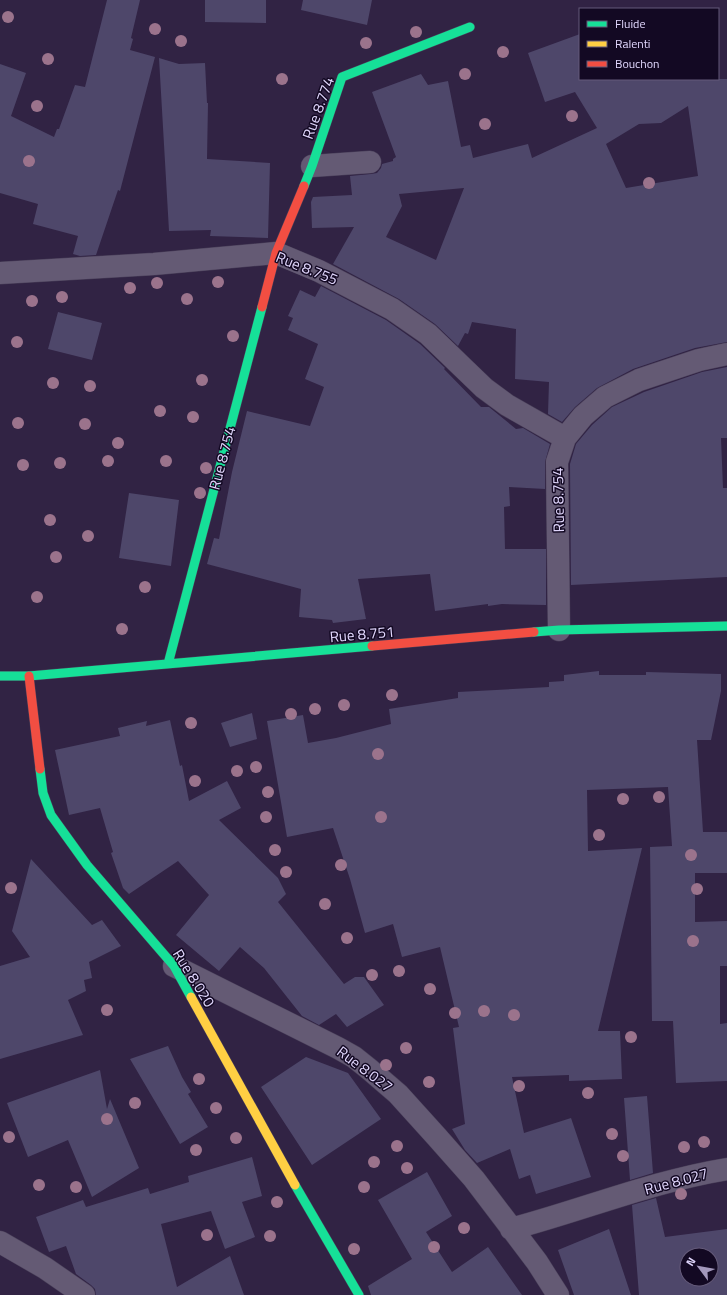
<svg xmlns="http://www.w3.org/2000/svg" width="727" height="1295" viewBox="0 0 727 1295" font-family="'Titillium Web',sans-serif">
<rect width="100%" height="100%" fill="#312344"/>
<!-- building -->
<path fill="#4e476a" fill-rule="evenodd" d="M107 0H140L131 38 133 39 130 50 155 57 120 191 118 190 96 255 80 256 73 254 78 236 33 224 38 204 0 193V64L26 73 11 116 54 137 57 129H59L75 85 85 87Z
M205 0H266V23L205 22Z
M303 0H372L367 25 301 10Z
M580 34V79H727V342L695 348 633 369 597 388 575 407 562 422 548 414 549 382 515 379 516 329 472 322 468 334 465 333 458 346 435 324 399 299 333 264 354 227 312 228 311 202 313 197 352 195 350 176 371 174 377 173 381 168 382 164 393 161V159L396 157 372 92 421 74 428 85 448 81 461 147 470 145 473 158 528 144 532 158 597 128 575 92 545 102 528 53ZM688 106 698 176 626 188 606 144 639 124 661 123ZM464 188 436 260 386 237 402 206 399 194Z
M159 58 179 64 205 63 207 103H208L207 159 270 163 268 238 210 236 211 230 169 231Z
M321 286 386 320 420 344 445 368 444 369 481 407H489L516 429 523 428 550 444 545 462V489L509 487 510 506 504 507 505 549H546V605L502 604 488 606V604L435 611 430 574 358 579 366 619 333 623 332 620 299 617 301 589 207 564 214 538 219 539 232 472 247 411 310 426 324 387 305 379 318 344 288 330 293 318 288 316 300 290 315 297Z
M58 312 102 323 92 360 48 349Z
M727 367V438H721L723 488H727V577L571 585 570 464 576 444 592 425 612 407 644 392 702 372Z
M129 493 179 500 171 566 119 558Z
M599 671V675H646V672L721 674V691L711 740H697L703 832H727V873H695V922L727 921V966H720V1024L727 1023V1081L676 1083 673 1021H652L650 847 672 846 668 787 587 790 588 851 642 848 598 1031H620L622 1079 569 1081V1075L512 1077 524 1133 571 1118 591 1177 536 1194 530 1175 519 1179 510 1149 477 1163 465 1150 452 1129 465 1124 453 1028 459 1027 440 947 402 957 393 924 365 933 350 879 333 828 287 837 267 721 303 715 308 743 336 738 391 724 389 709 458 698V692L549 687V682L564 681V675Z
M252 713 257 739 230 747 221 723Z
M170 720 180 766 182 765 189 801 227 781 241 808 219 820 278 878 286 894 278 902 344 984 355 977H364L384 1005 347 1027 336 1014 319 1025 302 1016 264 968 240 947 219 971 176 935 209 895 178 861 129 894 123 888 111 853 113 852 100 808 69 815 55 750 120 736 118 728 147 721 146 726Z
M31 859 92 925 102 920 121 946 89 962 92 978 84 980 86 991 68 1000 83 1035 0 1059V966L30 957 12 931Z
M168 1046 182 1077 191 1092 188 1094 208 1127 180 1144 130 1059Z
M306 1057 348 1073 381 1119 312 1165 261 1087Z
M100 1070 107 1109 110 1099 139 1168 92 1197 68 1140 28 1157 7 1103Z
M647 1096 653 1173 630 1180 624 1098Z
M252 1157 262 1196 242 1202 255 1237 225 1249 211 1211 161 1224 177 1287 230 1256 244 1295H96L95 1289 91 1285 76 1274 66 1246 49 1252 36 1217 83 1200 86 1207 148 1188 150 1194 189 1182 188 1176Z
M427 1172 452 1216 426 1232 452 1272 488 1247 522 1295H371L368 1286 412 1259 378 1200Z
M656 1198 665 1237 727 1229V1295H639L632 1205ZM687 1255H711V1279H687Z
M609 1229 631 1295H574L558 1250Z"/>
<g fill="none" stroke-linecap="round" stroke-linejoin="round">
<!-- street casing -->
<g stroke="#493f59" stroke-width="23">
<path id="street" d="M312 166 370 162
M0 273 154 264 276 253 319 271 392 309 428 334 484 388 507 405 565 438
M559 630 557 462 565 438 583 416 605 397 639 380 699 360 727 354
M174 966 338 1048 354 1057 369 1069 398 1094 436 1136 474 1179 537 1262 558 1295
M511 1229C583 1210 653 1181 727 1169
M0 1242 45 1268 84 1295"/>
</g>
<!-- fast casing -->
<g stroke="#493f59" stroke-width="10">
<path id="fast" d="M304 186 312 166 342 77 470 27
M534 632 559 630 727 626
M168 664 262 307
M0 676H29L372 646
M40 769 43 793 51 815 87 865 174 966 191 997
M295 1185 359 1295"/>
</g>
<!-- slow casing -->
<g stroke="#493f59" stroke-width="10">
<path id="slow" d="M191 997 295 1185"/>
</g>
<!-- jam casing -->
<g stroke="#493f59" stroke-width="10">
<path id="jam" d="M262 307 276 253 304 186
M372 646 534 632
M29 676 40 769"/>
</g>
<!-- street -->
<use href="#street" stroke="#645a74" stroke-width="22"/>
<!-- fast -->
<use href="#fast" stroke="#16e098" stroke-width="9"/>
<!-- slow -->
<use href="#slow" stroke="#ffcf43" stroke-width="9"/>
<!-- jam -->
<use href="#jam" stroke="#f24e42" stroke-width="9"/>
</g>
<!-- trees -->
<g fill="#9b738c">
<circle cx="8" cy="17" r="6"/>
<circle cx="155" cy="29" r="6"/>
<circle cx="416" cy="32" r="6"/>
<circle cx="181" cy="41" r="6"/>
<circle cx="366" cy="43" r="6"/>
<circle cx="503" cy="52" r="6"/>
<circle cx="48" cy="59" r="6"/>
<circle cx="465" cy="74" r="6"/>
<circle cx="282" cy="79" r="6"/>
<circle cx="37" cy="106" r="6"/>
<circle cx="572" cy="116" r="6"/>
<circle cx="485" cy="124" r="6"/>
<circle cx="29" cy="161" r="6"/>
<circle cx="649" cy="183" r="6"/>
<circle cx="218" cy="282" r="6"/>
<circle cx="157" cy="283" r="6"/>
<circle cx="130" cy="288" r="6"/>
<circle cx="62" cy="297" r="6"/>
<circle cx="187" cy="299" r="6"/>
<circle cx="32" cy="301" r="6"/>
<circle cx="233" cy="336" r="6"/>
<circle cx="17" cy="342" r="6"/>
<circle cx="202" cy="380" r="6"/>
<circle cx="53" cy="383" r="6"/>
<circle cx="90" cy="386" r="6"/>
<circle cx="160" cy="411" r="6"/>
<circle cx="193" cy="417" r="6"/>
<circle cx="18" cy="423" r="6"/>
<circle cx="85" cy="424" r="6"/>
<circle cx="118" cy="443" r="6"/>
<circle cx="108" cy="461" r="6"/>
<circle cx="166" cy="461" r="6"/>
<circle cx="60" cy="463" r="6"/>
<circle cx="23" cy="465" r="6"/>
<circle cx="206" cy="468" r="6"/>
<circle cx="200" cy="493" r="6"/>
<circle cx="50" cy="520" r="6"/>
<circle cx="88" cy="536" r="6"/>
<circle cx="56" cy="557" r="6"/>
<circle cx="145" cy="587" r="6"/>
<circle cx="37" cy="597" r="6"/>
<circle cx="122" cy="629" r="6"/>
<circle cx="392" cy="695" r="6"/>
<circle cx="344" cy="705" r="6"/>
<circle cx="315" cy="709" r="6"/>
<circle cx="291" cy="714" r="6"/>
<circle cx="191" cy="723" r="6"/>
<circle cx="378" cy="754" r="6"/>
<circle cx="256" cy="767" r="6"/>
<circle cx="237" cy="771" r="6"/>
<circle cx="195" cy="781" r="6"/>
<circle cx="268" cy="792" r="6"/>
<circle cx="659" cy="797" r="6"/>
<circle cx="623" cy="799" r="6"/>
<circle cx="266" cy="817" r="6"/>
<circle cx="381" cy="817" r="6"/>
<circle cx="599" cy="835" r="6"/>
<circle cx="275" cy="850" r="6"/>
<circle cx="691" cy="855" r="6"/>
<circle cx="341" cy="865" r="6"/>
<circle cx="286" cy="872" r="6"/>
<circle cx="11" cy="888" r="6"/>
<circle cx="697" cy="889" r="6"/>
<circle cx="325" cy="904" r="6"/>
<circle cx="347" cy="938" r="6"/>
<circle cx="693" cy="941" r="6"/>
<circle cx="399" cy="971" r="6"/>
<circle cx="372" cy="975" r="6"/>
<circle cx="430" cy="989" r="6"/>
<circle cx="107" cy="1010" r="6"/>
<circle cx="484" cy="1011" r="6"/>
<circle cx="455" cy="1013" r="6"/>
<circle cx="514" cy="1015" r="6"/>
<circle cx="631" cy="1037" r="6"/>
<circle cx="406" cy="1048" r="6"/>
<circle cx="386" cy="1065" r="6"/>
<circle cx="199" cy="1079" r="6"/>
<circle cx="429" cy="1082" r="6"/>
<circle cx="519" cy="1086" r="6"/>
<circle cx="588" cy="1093" r="6"/>
<circle cx="135" cy="1103" r="6"/>
<circle cx="216" cy="1108" r="6"/>
<circle cx="107" cy="1119" r="6"/>
<circle cx="612" cy="1134" r="6"/>
<circle cx="9" cy="1137" r="6"/>
<circle cx="236" cy="1138" r="6"/>
<circle cx="704" cy="1142" r="6"/>
<circle cx="397" cy="1146" r="6"/>
<circle cx="684" cy="1147" r="6"/>
<circle cx="196" cy="1150" r="6"/>
<circle cx="623" cy="1156" r="6"/>
<circle cx="374" cy="1162" r="6"/>
<circle cx="407" cy="1168" r="6"/>
<circle cx="39" cy="1185" r="6"/>
<circle cx="76" cy="1187" r="6"/>
<circle cx="364" cy="1187" r="6"/>
<circle cx="681" cy="1194" r="6"/>
<circle cx="277" cy="1202" r="6"/>
<circle cx="464" cy="1228" r="6"/>
<circle cx="207" cy="1235" r="6"/>
<circle cx="270" cy="1236" r="6"/>
<circle cx="434" cy="1247" r="6"/>
<circle cx="354" cy="1249" r="6"/>
</g>
<g text-anchor="middle" dominant-baseline="central" stroke-width="3" stroke-linejoin="round" paint-order="stroke">
<!-- street labels -->
<g font-size="15" fill="#e1d7fd" stroke="#130923">
<text transform="translate(318 108) rotate(-70)">Rue 8.774</text>
<text transform="translate(307 268) rotate(22)">Rue 8.755</text>
<text transform="translate(222 458) rotate(-75)">Rue 8.754</text>
<text transform="translate(558 500) rotate(-91)">Rue 8.754</text>
<text transform="translate(362 634) rotate(-5)">Rue 8.751</text>
<text transform="translate(194 978) rotate(58)">Rue 8.020</text>
<text transform="translate(365 1069) rotate(37)">Rue 8.027</text>
<text transform="translate(676 1181) rotate(-15)">Rue 8.027</text>
</g>
</g>
<!-- legend -->
<rect x="579" y="8" width="140" height="72" fill="#130923" stroke="#655b7a"/>
<rect x="587" y="21" width="20" height="6" fill="#16e098" stroke="#655b7a"/>
<text x="615" y="28" font-size="12" fill="#e1d7fd">Fluide</text>
<rect x="587" y="41" width="20" height="6" fill="#ffcf43" stroke="#655b7a"/>
<text x="615" y="48" font-size="12" fill="#e1d7fd">Ralenti</text>
<rect x="587" y="61" width="20" height="6" fill="#f24e42" stroke="#655b7a"/>
<text x="615" y="68" font-size="12" fill="#e1d7fd">Bouchon</text>
<!-- north arrow -->
<g transform="translate(699 1267) rotate(302)"><circle r="19" fill="#130923" stroke="#655b7a"/>
<path d="M0-3L7 15L0 10L-7 15Z" fill="#a398bc"/>
<text y="-6" font-size="11" font-weight="bold" text-anchor="middle" fill="#e1d7fd">N</text>
</g>
</svg>
